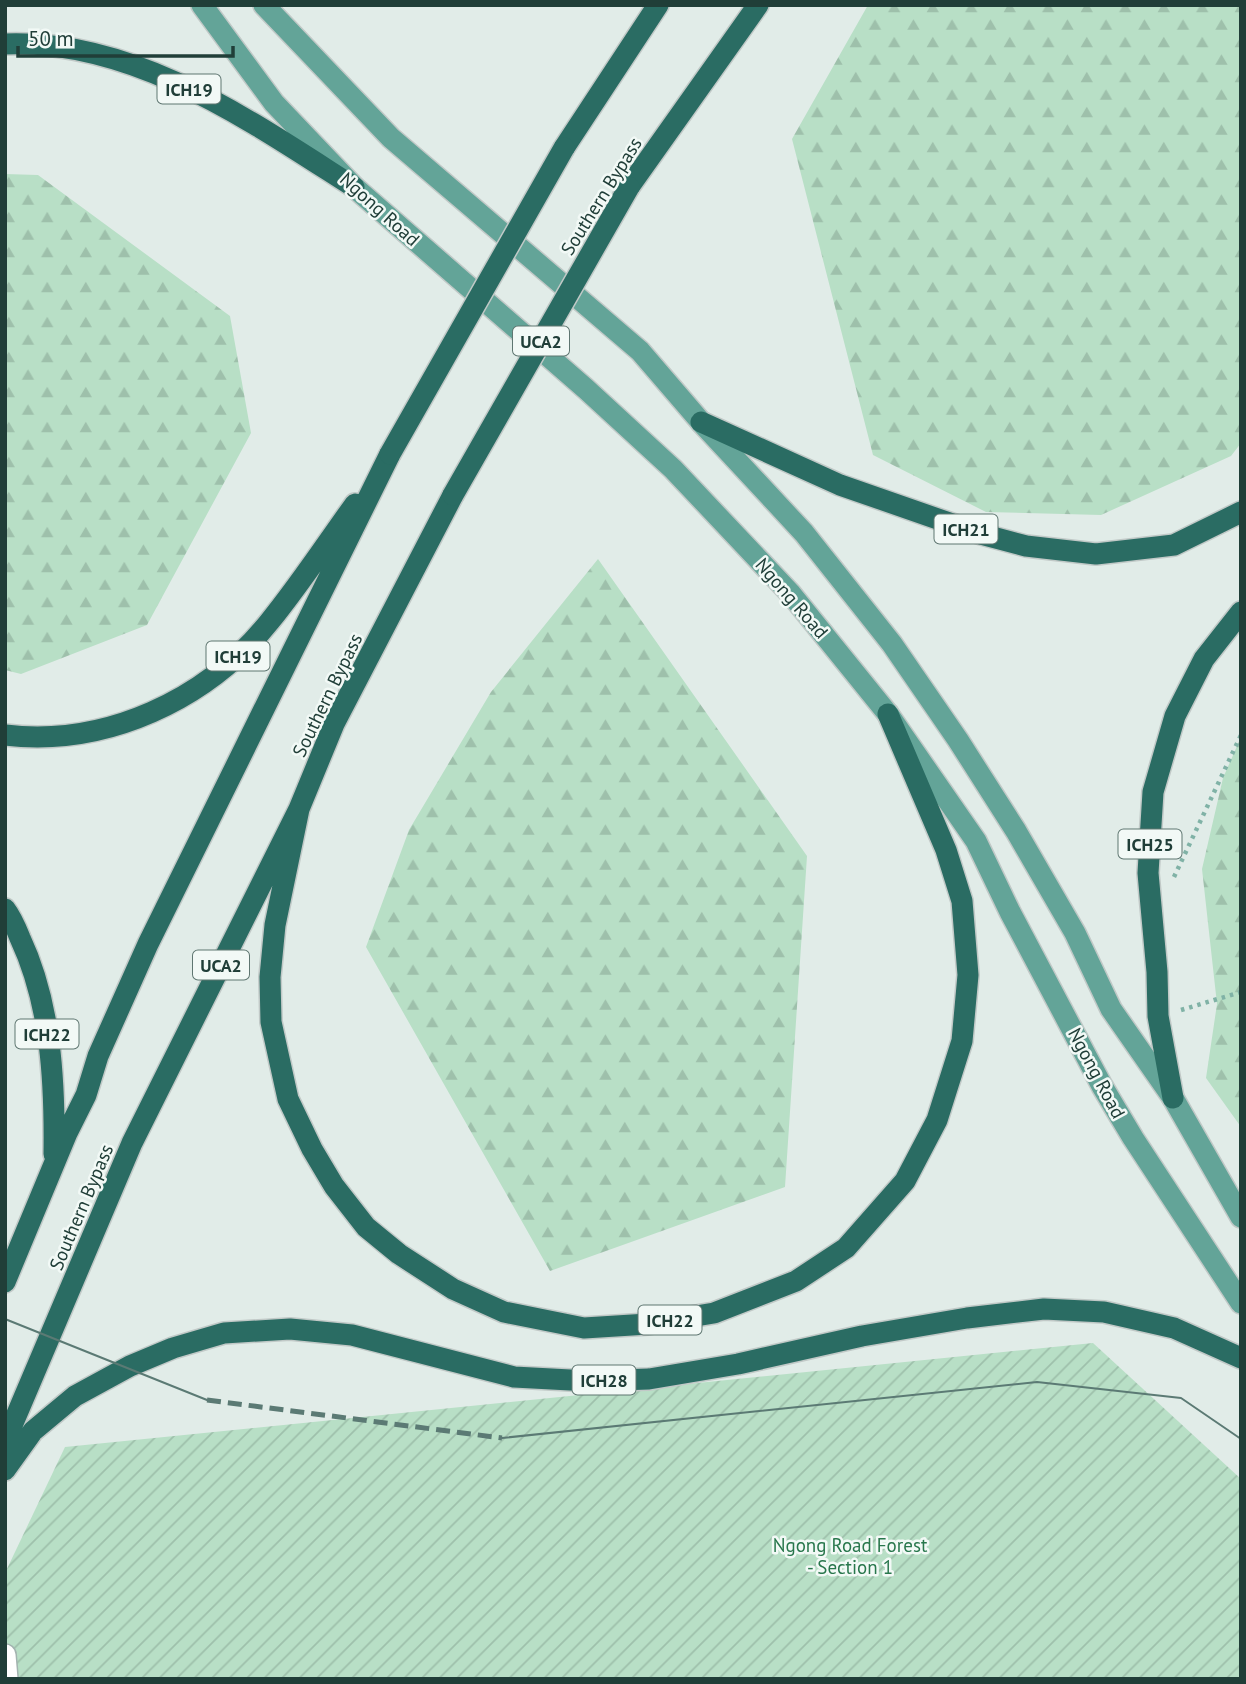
<svg xmlns="http://www.w3.org/2000/svg" width="1246" height="1684" viewBox="0 0 1246 1684" font-family="'PT Sans',sans-serif">
<defs>
<pattern id="forest-firs" width="22" height="20" patternUnits="userSpaceOnUse" patternTransform="scale(1.75)"><rect width="22" height="20" fill="#b8dfc6"/><path d="M5 1l3.5 6h-7zM16 11l3.5 6h-7z" fill="#9ec0ab"/></pattern>
<pattern id="garden-furrows" width="10" height="10" patternUnits="userSpaceOnUse" patternTransform="scale(1.75)"><rect width="10" height="10" fill="#b8dfc6"/><path d="M-1 1l2-2M0 10L10 0M9 11l2-2" fill="none" stroke="#9ec0ab"/></pattern>
</defs>
<rect width="100%" height="100%" fill="#e1ece8"/>
<!-- forest -->
<path fill="url(#forest-firs)" d="M868 5H1241V443L1231 456 1101 515 986 512 873 455 792 139Z
M5 174 38 175 230 316 251 433 147 625 21 674 5 670Z
M598 559 807 856 785 1187 550 1271 366 947 409 830 491 692Z
M1241 737V1127L1206 1078 1217 1004 1202 869 1223 778Z"/>
<!-- garden -->
<path fill="url(#garden-furrows)" d="M1093 1343 1241 1479V1679H5V1573L65 1447Z"/>
<g fill="none" stroke-linecap="round" stroke-linejoin="round">
<!-- minor casing -->
<g stroke="#a3b4b0" stroke-width="24">
<path id="minor" d="M5 1655 7 1679"/>
</g>
<!-- major casing -->
<g stroke="#c1c9c7" stroke-width="24">
<path id="major" d="M202 5 274 103 354 187 586 389 673 469 791 594 888 714 976 841 1010 912 1102 1086 1133 1138 1241 1303
M264 5 391 138 640 351 701 422 804 533 892 644 958 740 1016 831 1075 933 1111 1009 1173 1098 1241 1217"/>
</g>
<!-- highway casing -->
<g stroke="#c1c9c7" stroke-width="24">
<path id="highway" d="M5 44C135 39 249 120 354 187
M564 148 658 5
M629 187 758 5
M701 422 840 485 981 534 1026 546 1096 554 1174 545 1241 512
M5 735C106 747 207 700 270 621 300 584 327 543 355 504
M299 809 275 925 270 977 271 1022 288 1099 312 1149 334 1186 366 1227 399 1254 453 1289 504 1312 584 1328 648 1324 714 1313 796 1281 846 1248 905 1181 937 1120 962 1041 968 975 962 901 946 850 888 714
M5 909C12 918 16 928 20 938 51 1004 55 1081 54 1154
M1173 1098 1158 1016 1157 972 1148 873 1153 792 1175 716 1204 659 1241 612
M5 1282 67 1133 86 1095 98 1056 148 944 390 454
M5 1442 132 1143 299 809 334 724 453 495
M5 1470 33 1431 75 1396 130 1366 173 1348 224 1333 290 1329 352 1335 514 1377 589 1381 649 1379 738 1364 862 1336 967 1318 1044 1309 1104 1312 1174 1328 1241 1358"/>
</g>
<!-- path -->
<path stroke="#80b2a6" stroke-width="4.5" stroke-dasharray="3.5 5" stroke-linecap="butt" d="M1174 877 1241 735
M1181 1010 1241 992"/>
<!-- minor -->
<use href="#minor" stroke="#fff" stroke-width="21"/>
<!-- major -->
<use href="#major" stroke="#63a498" stroke-width="21"/>
<!-- highway -->
<use href="#highway" stroke="#2a6c63" stroke-width="21"/>
<!-- tram -->
<path stroke="#5b7a74" stroke-width="2" d="M5 1319 207 1400
M502 1438 1037 1382 1181 1398 1241 1439"/>
<!-- rail -->
<path stroke="#5b7a74" stroke-width="5" stroke-dasharray="14 7" stroke-linecap="butt" d="M207 1400 502 1438"/>
<!-- highway-bridge casing -->
<g stroke="#c1c9c7" stroke-width="24" stroke-linecap="butt">
<path id="highway-bridge" d="M390 454 564 148
M453 495 629 187"/>
</g>
<!-- highway-bridge -->
<use href="#highway-bridge" stroke="#2a6c63" stroke-width="21"/>
</g>
<g text-anchor="middle" dominant-baseline="central" stroke-width="5" stroke-linejoin="round" paint-order="stroke">
<!-- shield labels -->
<g fill="#f2f9f6" stroke="#5f7671" stroke-width="2">
<rect x="157.5" y="74.5" width="63" height="29" rx="5"/>
<rect x="513" y="326.5" width="56" height="29" rx="5"/>
<rect x="934.5" y="514.5" width="63" height="29" rx="5"/>
<rect x="206.5" y="641.5" width="63" height="29" rx="5"/>
<rect x="1118.5" y="829.5" width="63" height="29" rx="5"/>
<rect x="193" y="950.5" width="56" height="29" rx="5"/>
<rect x="15.5" y="1019.5" width="63" height="29" rx="5"/>
<rect x="638.5" y="1305.5" width="63" height="29" rx="5"/>
<rect x="572.5" y="1365.5" width="63" height="29" rx="5"/>
</g>
<g font-size="18" font-weight="bold" fill="#203e38">
<text x="189" y="89">ICH19</text>
<text x="541" y="341">UCA2</text>
<text x="966" y="529">ICH21</text>
<text x="238" y="656">ICH19</text>
<text x="1150" y="844">ICH25</text>
<text x="221" y="965">UCA2</text>
<text x="47" y="1034">ICH22</text>
<text x="670" y="1320">ICH22</text>
<text x="604" y="1380">ICH28</text>
</g>
<!-- street labels -->
<g font-size="19" fill="#203e38" stroke="#f2f9f6">
<text transform="translate(601 196) rotate(-58)">Southern Bypass</text>
<text transform="translate(380 209) rotate(42)">Ngong Road</text>
<text transform="translate(792 598) rotate(49)">Ngong Road</text>
<text transform="translate(327 695) rotate(-64)">Southern Bypass</text>
<text transform="translate(1097 1073) rotate(62)">Ngong Road</text>
<text transform="translate(81 1207) rotate(-67)">Southern Bypass</text>
</g>
<!-- park labels -->
<g font-size="19" fill="#28774c" stroke="#f2f9f6">
<text x="850" y="1545">Ngong Road Forest<tspan x="850" dy="22">- Section 1</tspan></text>
</g>
</g>
<!-- border -->
<rect width="1246" height="1684" fill="none" stroke="#203e38" stroke-width="14"/>
<!-- scale -->
<path d="M18 46v10h215v-10" fill="none" stroke="#203e38" stroke-width="3.5"/>
<text x="28" y="46" font-size="21" fill="#203e38" stroke="#f2f9f6" stroke-width="5" paint-order="stroke">50 m</text>
</svg>
